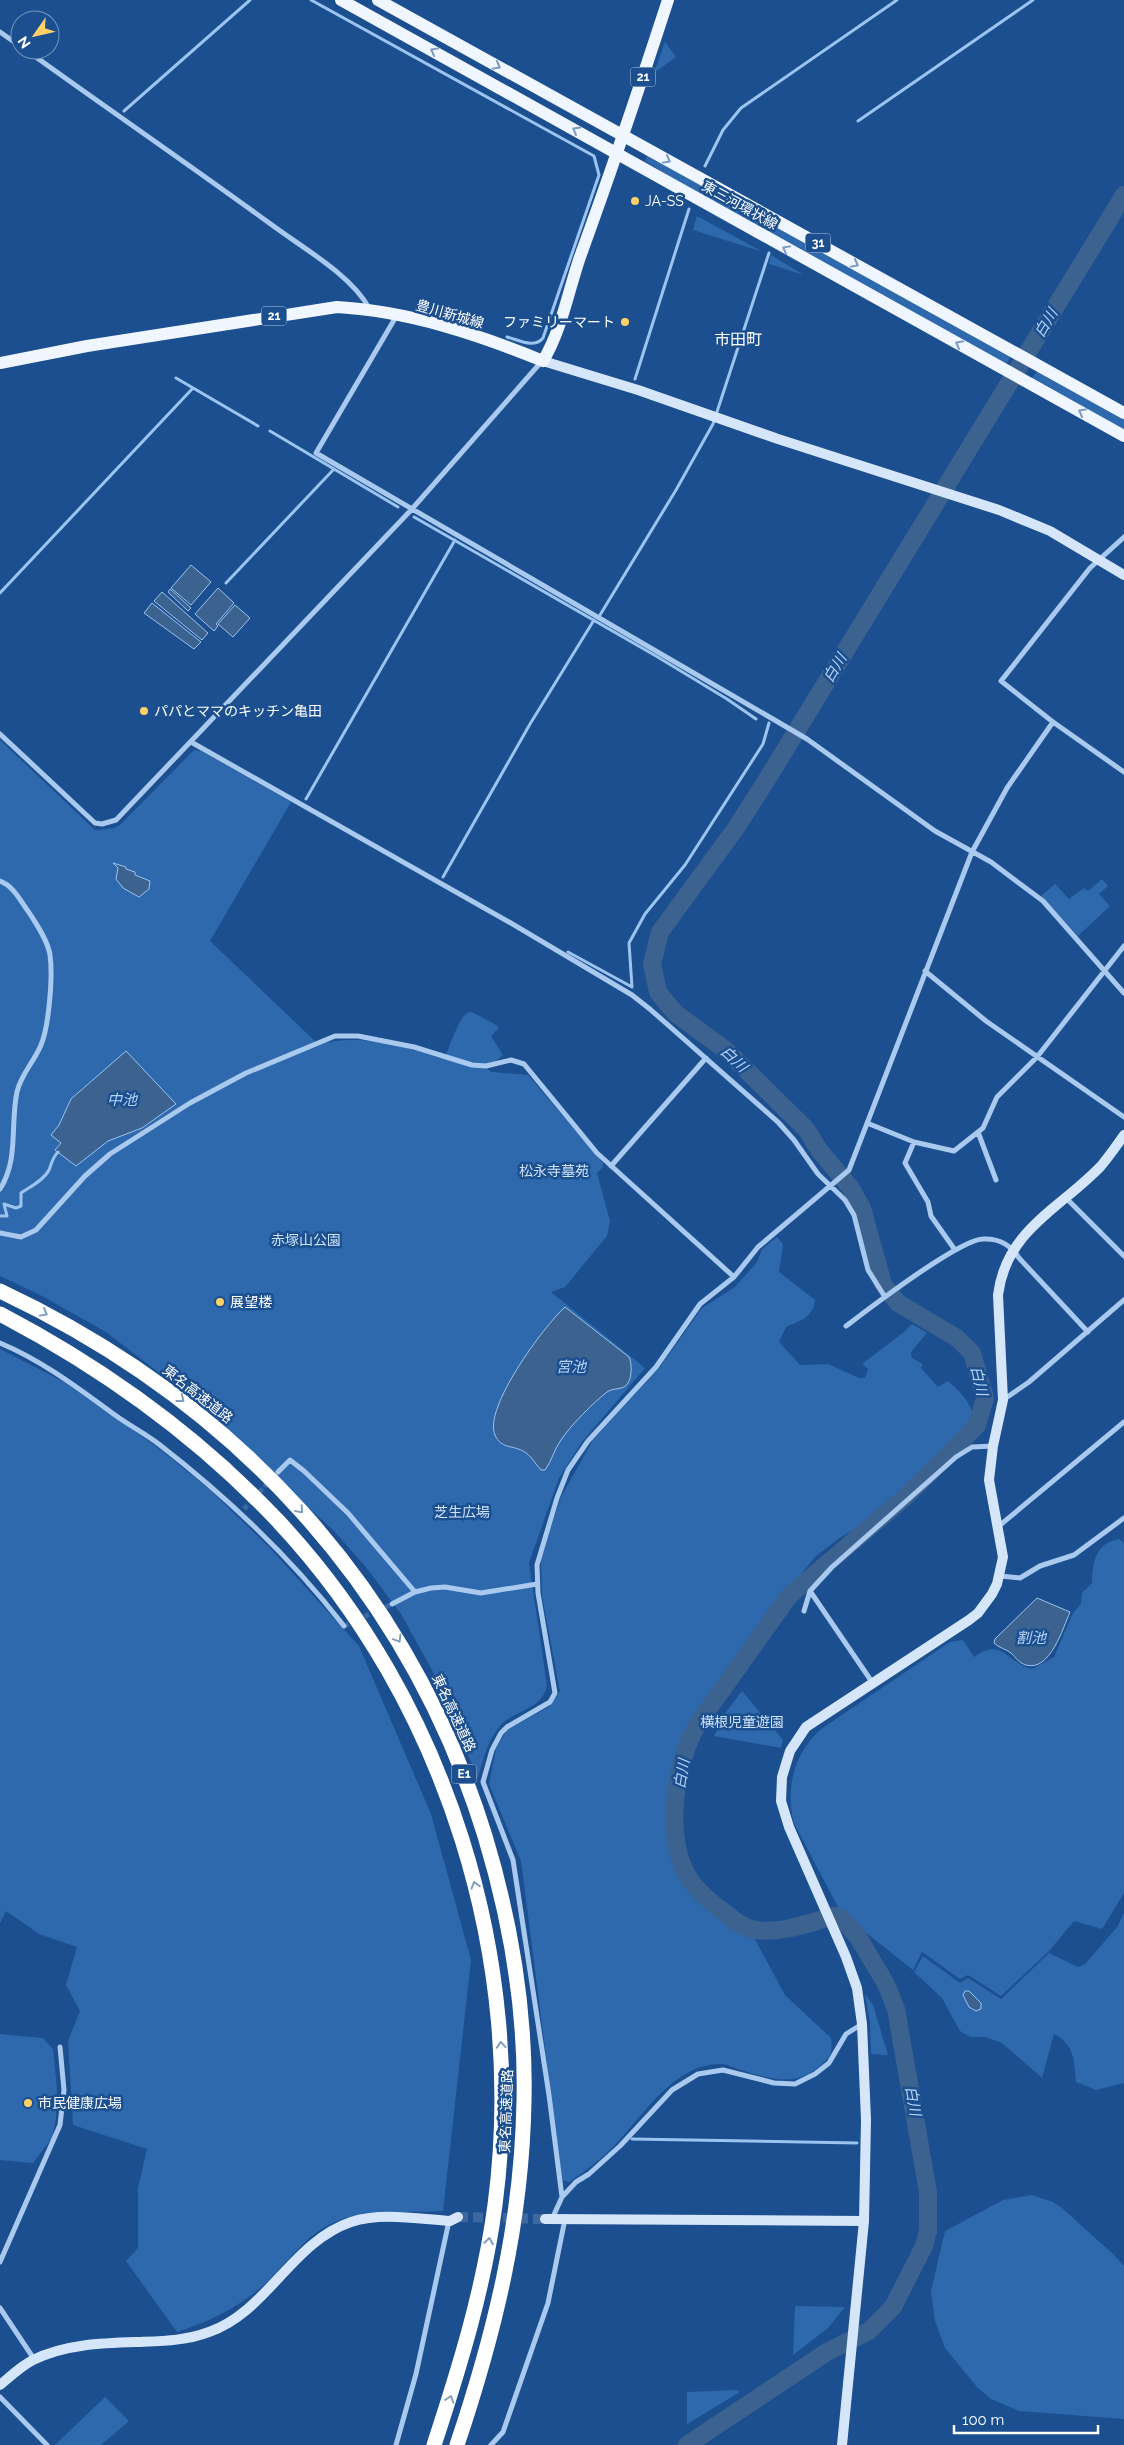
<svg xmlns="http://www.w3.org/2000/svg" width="1124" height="2445" viewBox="0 0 1124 2445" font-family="Raleway,'Noto Sans JP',sans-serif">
<rect width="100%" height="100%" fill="#1b4f8f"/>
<!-- green -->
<path fill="#2e69ad" d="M665 42 676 57 654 73Z
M648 153 1011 356 1006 365 736 217 645 161Z
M697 216 763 252 693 230Z
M771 255 804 275 769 264Z
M1038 370 1124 417V431L1031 379Z
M0 740 95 830 114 828 120 825 194 750 201 751 291 802 210 941 318 1044C359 1034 399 1044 439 1058L446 1055C450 1046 461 1011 470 1012 474 1012 492 1023 498 1026V1029L491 1036 503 1055 487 1069 492 1072 528 1075 603 1163V1167L597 1173 610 1221 607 1236 565 1287 551 1292 645 1368 582 1442 559 1478 529 1563 547 1685C543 1710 513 1710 499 1727 487 1742 483 1760 478 1778L432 1670 401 1614 365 1566 333 1530 171 1382 106 1332 40 1295 0 1276Z
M1102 879 1108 886 1099 894 1110 906 1078 936 1041 896 1055 884 1069 899 1084 888 1088 891Z
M777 1237 783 1244 779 1272 815 1300C813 1318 801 1320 786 1327L779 1342 800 1365 828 1364 859 1378H865L868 1369 862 1364 904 1332 912 1324 927 1333 911 1352 912 1358 923 1364 921 1368 938 1387 948 1381C960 1392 974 1404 973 1421L903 1495 882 1512 838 1539 815 1557 782 1598 749 1650 681 1741 674 1782V1842L685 1876 716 1908 733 1921 750 1930 785 1995 831 2038C833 2055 830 2058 816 2069 793 2087 766 2078 741 2070 734 2068 725 2063 719 2064 671 2065 641 2120 611 2149 599 2161 584 2172 569 2182L562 2180 521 1861 489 1784 496 1749 506 1731 550 1706 560 1691 542 1596 541 1558 561 1497 593 1440 660 1367 702 1308 735 1287 757 1262 762 1249Z
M0 1349 64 1382 157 1447 210 1490 269 1547 359 1646 431 1814 471 1960 443 2211C411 2213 366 2209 337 2221 307 2233 289 2261 266 2283 239 2307 211 2321 177 2332L126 2261 138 2248V2188L147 2149 73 2125 68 2041 80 2011 66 1985 77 1947 39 1934 6 1911 0 1923Z
M1119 1539 1124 1543V1893L1102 1929 1074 1921 1049 1951 1001 1996 968 1975 960 1979 922 1952 913 1970 841 1913 794 1823C785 1788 794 1753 821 1729L950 1642 963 1640 974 1657C1002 1636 1007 1663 1032 1669L1054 1657 1073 1613 1081 1604 1082 1593 1092 1583C1092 1562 1096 1543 1119 1539Z
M742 1691 783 1740 781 1748 714 1736 723 1716Z
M1124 1913V2083L1096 2090 1076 2082C1074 2060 1075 2045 1054 2034L1042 2078 1002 2043 986 2037H970L960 2031 942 1998 914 1972 923 1956 960 1983 968 1978 1001 1999 1049 1953 1078 1967 1085 1964 1118 1926Z
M865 1994 873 2005 888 2055 871 2054 870 2023Z
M0 2034 43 2038 53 2049 57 2088 56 2119 52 2138 33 2163 0 2160Z
M1032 2195 1053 2202 1062 2208 1113 2254 1124 2266V2419L1019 2411 991 2399 977 2387 945 2348 935 2321 931 2291 945 2231 1003 2200Z
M795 2306 845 2307 828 2328 793 2355Z
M736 2390 740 2392 687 2424V2392Z
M105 2397 129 2421 101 2445H55Z"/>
<!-- water -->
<path fill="#3c6290" stroke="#9cc4f0" d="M191 565 211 582 191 605 171 588Z
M218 588 234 603 216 624 218 626 214 631 195 614Z
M170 589 191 608 188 611 168 592Z
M162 592 208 633 202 640 154 601Z
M152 603 201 642 194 649 144 613Z
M235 605 250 618 233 637 218 624Z
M113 863 126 867V869L135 872V875L150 881 149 889 139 897 123 888 116 879 118 868Z
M126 1051 176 1104 142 1128 108 1141 76 1166 55 1150 61 1143 51 1135 59 1125 71 1099Z
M565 1307 629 1357C632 1363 632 1377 628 1383 623 1391 614 1387 607 1392 595 1401 569 1427 561 1440 554 1449 552 1461 545 1470H541C535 1464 531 1455 523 1451 512 1445 501 1449 495 1435 483 1408 544 1326 565 1307Z
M1037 1598 1070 1612C1063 1628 1050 1672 1026 1665 1019 1663 1016 1658 1011 1653 1006 1649 999 1648 994 1643L995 1639Z
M965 1991H969L981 2003V2009L976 2011 969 2007 963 1995Z"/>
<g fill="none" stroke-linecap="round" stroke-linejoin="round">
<!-- stream -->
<path stroke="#9cc4f0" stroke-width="3" d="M311 0 594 156 599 175 543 338C534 349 519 340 507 337
M124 111 250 0
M858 121 1033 0
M705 166 723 130 741 108 897 0
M176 378 258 426
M635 379 689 209
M270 431 398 507
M414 517 656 656 727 699 756 719
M226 583 334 469
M0 593 193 388
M600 615 676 490 713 424 769 253
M306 799 455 540
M443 877 530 724 594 620
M568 952 632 987 629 943 645 914 685 865 763 744 769 723
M0 1216H7L4 1204 16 1208 21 1206V1193C30 1187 44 1180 49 1170 52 1163 52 1158 58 1152
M632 2139 857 2143"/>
<!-- river -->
<path stroke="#3c6290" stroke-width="18" d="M687 2445 827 2352 869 2331 893 2307 924 2246 928 2231V2192L896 2009 886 1984 858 1937 842 1919 835 1916C811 1922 781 1934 756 1930 743 1928 731 1918 720 1909 708 1900 693 1887 686 1873 665 1833 675 1764 697 1725L789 1596 904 1498 951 1452 977 1425 985 1398 972 1353 957 1338 898 1303 883 1284 862 1208 850 1187 819 1150 806 1129 727 1051 675 1013 658 992 652 964 660 932 736 828 766 781 1124 195"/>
<!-- street-tunnel -->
<path stroke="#3d69a0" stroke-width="5" stroke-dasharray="5 2.5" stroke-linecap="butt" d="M244 1509 278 1472
M344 1626 392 1604"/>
<!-- secondary-tunnel -->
<path stroke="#3d69a0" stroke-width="10" stroke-dasharray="10 5" stroke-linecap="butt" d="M458 2217 545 2219"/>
<!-- street -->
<path stroke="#a9c9ee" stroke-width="5" d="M0 32 20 46
M26 50C108 109 191 166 272 225 303 248 351 275 369 308
M397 315 316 453 766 715 807 739 935 831 991 862 1043 901 1124 993
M1124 537 1090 568 1001 681 1053 722 1124 772
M0 734 95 823 102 824 116 820 412 509 542 361
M191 742 509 922 632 995 651 1010 778 1122 794 1140 818 1174 845 1200 854 1215 868 1270 885 1297
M0 881C14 886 21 902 30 914 37 925 48 941 50 955 53 976 49 1026 41 1045 34 1062 21 1074 17 1092 10 1124 19 1160 0 1189
M925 971 986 1021 1124 1117
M867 1123 914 1142 954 1151 983 1128 997 1097 1037 1057 1124 946
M978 1132 996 1180
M914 1142 905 1163 928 1202 931 1216 955 1250
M611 1166 706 1058
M1065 1197 1124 1256
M0 1233 21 1237 36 1230 85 1176 110 1154 190 1103 246 1073 335 1036H358L414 1047 472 1065 486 1066 511 1060 524 1064 597 1153 734 1277
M846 1326C870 1308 958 1240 983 1239 998 1238 1011 1245 1019 1258L1088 1332
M0 1343C43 1361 78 1388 115 1415 130 1426 146 1434 160 1445 228 1498 291 1558 344 1626
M1003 1400 1029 1382 1124 1300
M278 1472 290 1460 304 1471 348 1513 415 1592
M999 1526 1124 1422
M1000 1576 1020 1578 1040 1566 1074 1555 1124 1518
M810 1591 872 1682
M392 1604 415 1592 431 1588 445 1587 481 1593 537 1584
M804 1611 810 1591 832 1567 956 1457 972 1447 993 1446
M562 2197 549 2095 513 1860 483 1782 492 1750 501 1733 507 1727 550 1702 555 1693 538 1593 537 1565 557 1498 568 1470 588 1441 656 1367 700 1304 734 1277 758 1247 849 1170 972 852 1007 788 1053 722
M552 2219 562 2197 576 2182 589 2174 620 2146 672 2090 698 2074 723 2070 774 2083 795 2084 815 2074 829 2063 846 2034 862 2024
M0 2262 60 2125 64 2090 60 2047
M0 2308 34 2359
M0 2397 47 2445
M396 2445 416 2374 449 2221
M491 2445 503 2432 548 2303 565 2219"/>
<!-- secondary -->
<path stroke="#d6e6fa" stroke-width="10" d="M543 361 638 390 778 439 999 510 1050 531 1124 575
M545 2219 864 2221
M0 2385C11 2376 21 2366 33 2360 65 2344 103 2343 137 2342 162 2341 185 2341 209 2332 267 2312 292 2242 351 2222 381 2212 419 2219 450 2221L458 2217
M842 2445 864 2221 866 2120 862 2024 857 1988 846 1957 789 1827 781 1801 782 1777 790 1751 806 1727 969 1620 978 1613 992 1594 997 1584 1003 1557 989 1480 993 1446 1003 1400 998 1295C1006 1230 1060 1209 1101 1166 1109 1156 1117 1145 1124 1135"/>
<!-- primary -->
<path stroke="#f0f6ff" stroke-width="12" d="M341 0 1124 436
M378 0 1124 413
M0 363 87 346 337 307C408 311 477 334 543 361 562 329 568 292 580 257 611 172 640 86 668 0"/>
<!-- highway -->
<path stroke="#fff" stroke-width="15" d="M0 1291C234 1401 408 1587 485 1836 511 1922 526 2012 524 2101 522 2222 495 2332 457 2445
M0 1314C103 1368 199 1437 279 1522 447 1702 527 1961 495 2205 484 2288 460 2366 434 2445"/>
</g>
<!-- one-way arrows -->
<defs><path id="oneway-chevron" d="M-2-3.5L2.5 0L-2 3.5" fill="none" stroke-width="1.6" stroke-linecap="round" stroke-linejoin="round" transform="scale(1.25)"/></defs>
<g stroke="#7b9ac1">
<use href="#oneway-chevron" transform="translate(434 51) rotate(-151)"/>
<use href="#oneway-chevron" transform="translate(497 66) rotate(29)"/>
<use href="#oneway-chevron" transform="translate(576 130) rotate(-150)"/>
<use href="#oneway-chevron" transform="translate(667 160) rotate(29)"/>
<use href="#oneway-chevron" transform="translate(786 249) rotate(-151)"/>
<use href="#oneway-chevron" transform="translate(855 264) rotate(29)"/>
<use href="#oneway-chevron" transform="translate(959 344) rotate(-151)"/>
<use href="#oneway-chevron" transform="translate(1082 412) rotate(-151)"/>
</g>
<g stroke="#829ec1">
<use href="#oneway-chevron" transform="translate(44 1313) rotate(29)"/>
<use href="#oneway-chevron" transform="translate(181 1399) rotate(38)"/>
<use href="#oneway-chevron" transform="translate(300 1510) rotate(49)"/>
<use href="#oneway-chevron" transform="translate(398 1639) rotate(59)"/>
<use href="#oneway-chevron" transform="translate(475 1885) rotate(-106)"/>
<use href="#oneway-chevron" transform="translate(501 2045) rotate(-94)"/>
<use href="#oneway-chevron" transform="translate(489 2241) rotate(-81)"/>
<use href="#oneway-chevron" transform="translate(450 2399) rotate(-72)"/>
</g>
<!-- markers -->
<g fill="#ffd166" stroke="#1b4f8f" stroke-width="2">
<circle cx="635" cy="201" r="5"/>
<circle cx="625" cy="322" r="5"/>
<circle cx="144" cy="711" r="5"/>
<circle cx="220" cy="1302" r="5"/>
<circle cx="28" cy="2103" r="5"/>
</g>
<g text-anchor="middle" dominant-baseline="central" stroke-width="5" stroke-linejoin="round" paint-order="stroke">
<!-- shield labels -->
<g fill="#1b4f8f" stroke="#bbcadd" stroke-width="1">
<rect x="630.5" y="67.5" width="25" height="19" rx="4"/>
<rect x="805.5" y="233.5" width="25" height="19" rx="4"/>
<rect x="261.5" y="306.5" width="25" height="19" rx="4"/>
<rect x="451.5" y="1764.5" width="25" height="19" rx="4"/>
</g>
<g font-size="12" font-weight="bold" fill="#fff">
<text x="643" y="77">21</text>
<text x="818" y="243">31</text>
<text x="274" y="316">21</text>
<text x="464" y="1774">E1</text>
</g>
<!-- poi labels -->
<g font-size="14" fill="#fff" stroke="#1b4f8f" text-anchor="start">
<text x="645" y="201">JA-SS</text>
<text x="615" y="322" text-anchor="end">ファミリーマート</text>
<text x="154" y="711">パパとママのキッチン亀田</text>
<text x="230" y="1302">展望楼</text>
<text x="38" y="2103">市民健康広場</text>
</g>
<!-- street labels -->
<g font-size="14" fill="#fff" stroke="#1b4f8f">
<text transform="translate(740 205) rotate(29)">東三河環状線</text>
<text transform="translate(450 314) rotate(16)">豊川新城線</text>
<text transform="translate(198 1394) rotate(38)">東名高速道路</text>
<text transform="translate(454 1713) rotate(65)">東名高速道路</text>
<text transform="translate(506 2111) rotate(-88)">東名高速道路</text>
</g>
<!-- park labels -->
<g font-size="14" fill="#cfe3fa" stroke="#1b4f8f">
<text x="554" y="1171">松永寺墓苑</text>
<text x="306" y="1240">赤塚山公園</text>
<text x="462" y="1512">芝生広場</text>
<text x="742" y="1722">横根児童遊園</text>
</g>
<!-- water labels -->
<g font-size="15" font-style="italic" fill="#b5d3f5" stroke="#1b4f8f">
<text transform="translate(1046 323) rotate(-59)">白川</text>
<text transform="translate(835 668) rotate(-59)">白川</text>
<text transform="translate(734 1059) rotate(43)">白川</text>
<text x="122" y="1100">中池</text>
<text x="571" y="1367">宮池</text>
<text transform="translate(979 1381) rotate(77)">白川</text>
<text x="1031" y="1638">割池</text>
<text transform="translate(682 1774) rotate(-81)">白川</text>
<text transform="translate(913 2101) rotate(80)">白川</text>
</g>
<!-- quarter labels -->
<g font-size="16" fill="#fff" stroke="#1b4f8f">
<text x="738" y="339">市田町</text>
</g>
</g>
<!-- north arrow -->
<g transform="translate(35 35) rotate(236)"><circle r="24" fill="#1b4f8f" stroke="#7695bc"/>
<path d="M0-4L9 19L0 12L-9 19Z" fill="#ffd166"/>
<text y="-8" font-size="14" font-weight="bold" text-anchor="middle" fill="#ffffff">N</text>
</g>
<!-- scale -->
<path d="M954 2425v8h144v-8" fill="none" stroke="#ffffff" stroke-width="2.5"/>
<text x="962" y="2425" font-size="15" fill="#ffffff" stroke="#1b4f8f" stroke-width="4" paint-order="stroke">100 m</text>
</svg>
